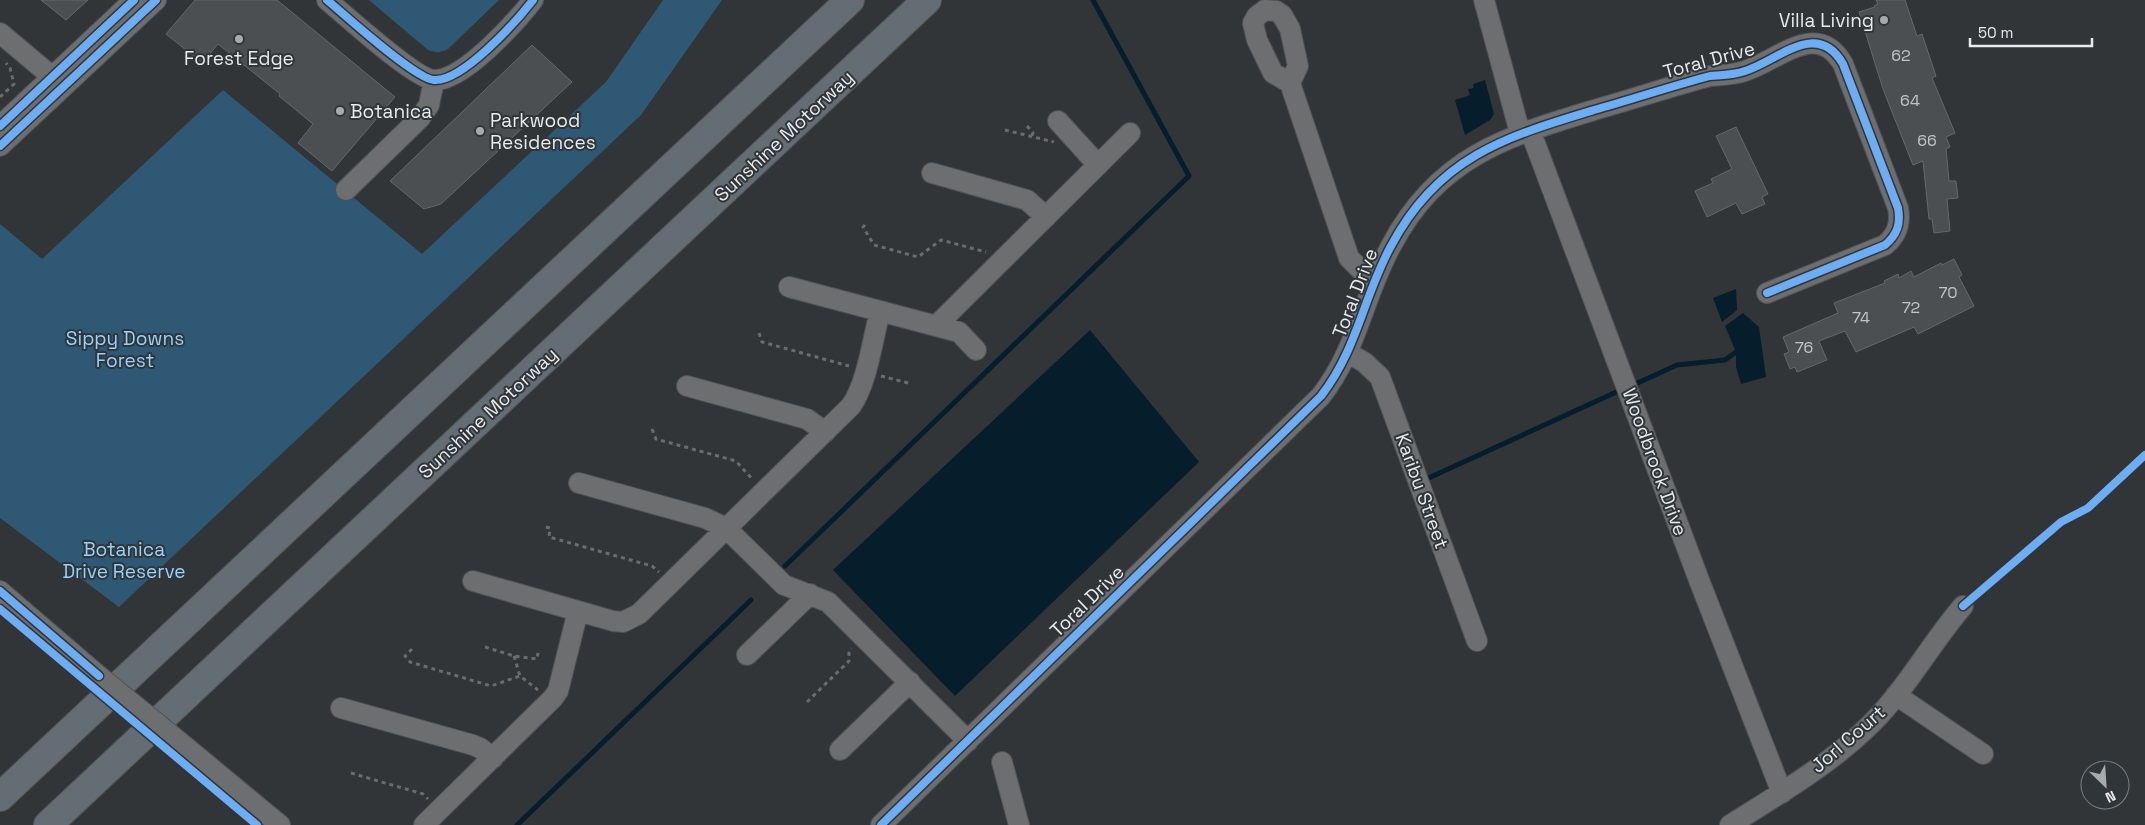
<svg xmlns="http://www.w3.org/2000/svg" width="2145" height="825" viewBox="0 0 2145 825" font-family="'Space Grotesk',sans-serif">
<rect width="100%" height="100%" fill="#323537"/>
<!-- green -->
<path fill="#2f5874" d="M369 0H499L448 49C440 53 436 53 428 50Z
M663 0H722L641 115 119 607 0 518V224L42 259 223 90 422 254 606 82Z"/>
<!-- water -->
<path fill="#061d2c" d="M1485 80 1494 114 1490 120 1465 135 1455 100 1470 95 1468 89 1474 88 1473 84Z
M1736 289 1737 310 1722 322 1713 298Z
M1743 313 1759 327 1766 377 1741 384 1736 367V352L1725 326Z
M1090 330 1199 462 955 696 833 570Z"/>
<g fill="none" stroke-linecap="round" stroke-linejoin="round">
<!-- stream -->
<path stroke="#061d2c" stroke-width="5" d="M1631 386 1677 365 1725 360 1736 352
M1422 481 1623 389
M785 566 1189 176 1093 0
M517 825 751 600"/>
</g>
<!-- building -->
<path fill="#4c4f51" stroke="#656769" d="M41 0H88L66 20Z
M195 0H277L395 97 332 171 298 143 313 124 279 96 280 94 218 44 202 63 166 34Z
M1876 0H1905L1917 36 1922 34 1936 76 1932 78 1955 133 1946 137 1950 147 1946 149 1949 181H1956L1958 198 1947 199 1950 231 1934 233 1932 219H1929L1923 161 1913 165 1883 89 1859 12 1875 7 1874 6 1878 4Z
M532 45 572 82 441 204 424 209 390 181Z
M1736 127 1768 194 1762 197 1765 204 1742 214 1736 203 1707 217 1695 191 1713 183 1711 179 1732 169 1716 136Z
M1954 259 1962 275 1959 277 1974 306 1918 334 1914 327 1856 352 1845 331 1819 341 1827 360 1797 372 1795 367 1790 369 1784 354 1789 352 1783 337 1838 313 1834 303 1885 283 1884 281 1898 274 1899 278 1911 271 1914 277 1941 263 1942 265Z"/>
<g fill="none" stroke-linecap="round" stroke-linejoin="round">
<!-- minor casing -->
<g stroke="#505254" stroke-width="22">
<path id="minor" d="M327 0C345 15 415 79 434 80 462 82 516 22 533 0
M1484 0 1520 133
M1265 10 1276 11 1282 15 1290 29 1298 66 1290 83 1273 73 1257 40 1253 23 1257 16Z
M0 33 62 85
M1290 83 1349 258 1361 270 1376 276
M1058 121 1098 165
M0 126 134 0
M1530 130 1699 580 1782 793
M0 146 156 0
M932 173 1027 200 1046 217
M346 190 420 118 429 105 434 80
M789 287 959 332 976 350
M936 326 1130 133
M1348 353 1364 362 1380 377 1477 641
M687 386 807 419 825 432
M579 483 705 518 726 528 784 585 828 602 968 741
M473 581 613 621 623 622 639 614 851 406C867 384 873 338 880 311
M0 591 99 676
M747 655 810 594
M1896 695 1983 754
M341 708 473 745 480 748 493 758
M187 748 280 825
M840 750 910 682
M1002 762 1019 825
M424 825 553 698 558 691 578 611
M881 825 1321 396C1358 348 1363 297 1391 246 1438 157 1505 137 1594 110 1633 99 1672 86 1710 76 1722 75 1734 75 1745 71 1779 60 1817 19 1843 64L1898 208C1901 224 1897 235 1885 245L1767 293
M1730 825C1779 794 1831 764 1872 723 1907 688 1931 643 1963 606"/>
</g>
<!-- highway casing -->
<g stroke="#505254" stroke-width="30">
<path id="highway" d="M0 797 850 0
M48 825 927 0"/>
</g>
<!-- path -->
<path stroke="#6a6c6d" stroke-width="3" stroke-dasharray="4 4" stroke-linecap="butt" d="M0 97 14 84 10 68 6 63
M1027 126 1033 133 1031 137
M1005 130 1054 142
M865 225 863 227 874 245 918 257 941 240 986 252
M759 333 762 342 849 366
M881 376 912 384
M652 429 656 439 736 461 753 480
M546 527 550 528 549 537 652 566 659 572
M485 647 514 656 537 659 538 653
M412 649 405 656 410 662 491 686 520 676
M514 656 520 676 538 690
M807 702 849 661V651L851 648
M351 773 423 794 428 799"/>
<!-- minor -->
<use href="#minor" stroke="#6c6e70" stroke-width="20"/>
<!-- highway -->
<use href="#highway" stroke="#646d73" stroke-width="28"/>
<!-- minor-bridge casing -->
<g stroke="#505254" stroke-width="22" stroke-linecap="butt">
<path id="minor-bridge" d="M99 676 187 748"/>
</g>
<!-- minor-bridge -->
<use href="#minor-bridge" stroke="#6c6e70" stroke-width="20"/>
<!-- cycleway casing -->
<g stroke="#303539" stroke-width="11">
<path id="cycleway" d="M327 0C345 15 415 79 434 80 462 82 516 22 533 0
M0 126 134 0
M0 146 156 0
M0 591 99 676
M1963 606 2061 522 2088 508 2145 455
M0 609 257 825
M881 825 1321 396C1358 348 1363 297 1391 246 1438 157 1505 137 1594 110 1633 99 1672 86 1710 76 1722 75 1734 75 1745 71 1779 60 1817 19 1843 64L1898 208C1901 224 1897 235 1885 245L1767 293"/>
</g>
<!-- cycleway -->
<use href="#cycleway" stroke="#6dadf4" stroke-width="8"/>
</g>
<!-- markers -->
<g fill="#a8abad" stroke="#303539" stroke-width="2">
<circle cx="1884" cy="20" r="5"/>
<circle cx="239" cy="39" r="5"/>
<circle cx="340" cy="111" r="5"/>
<circle cx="480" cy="131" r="5"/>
</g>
<g text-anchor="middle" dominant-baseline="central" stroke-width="4" stroke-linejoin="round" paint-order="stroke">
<!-- number labels -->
<g font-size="16" fill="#c1c4c6">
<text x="1901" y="55">62</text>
<text x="1910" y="100">64</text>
<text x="1927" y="140">66</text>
<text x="1948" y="292">70</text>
<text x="1911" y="307">72</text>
<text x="1861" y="317">74</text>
<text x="1804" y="347">76</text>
</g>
<!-- poi labels -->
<g font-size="19" fill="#e8ebed" stroke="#303539" text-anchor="start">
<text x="1874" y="20" text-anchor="end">Villa Living</text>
<text x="239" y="58" text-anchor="middle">Forest Edge</text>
<text x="350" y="111">Botanica</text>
<text x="490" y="120">Parkwood<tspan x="490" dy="22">Residences</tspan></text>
</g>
<!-- street labels -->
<g font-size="19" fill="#e8ebed" stroke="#303539">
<text transform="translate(1709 60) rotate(-15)">Toral Drive</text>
<text transform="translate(784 136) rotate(-43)">Sunshine Motorway</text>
<text transform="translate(1355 293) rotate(-69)">Toral Drive</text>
<text transform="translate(488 413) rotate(-43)">Sunshine Motorway</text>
<text transform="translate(1655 462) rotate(70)">Woodbrook Drive</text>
<text transform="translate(1422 491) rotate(70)">Karibu Street</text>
<text transform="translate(1087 601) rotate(-44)">Toral Drive</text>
<text transform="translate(1848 739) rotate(-41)">Jorl Court</text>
</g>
<!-- park labels -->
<g font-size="19" fill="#97d3fd" stroke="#303539">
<text x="125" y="338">Sippy Downs<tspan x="125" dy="22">Forest</tspan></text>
<text x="124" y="549">Botanica<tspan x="124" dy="22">Drive Reserve</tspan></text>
</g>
</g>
<!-- north arrow -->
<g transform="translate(2105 785) rotate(155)"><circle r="24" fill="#303539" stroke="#7a7e81"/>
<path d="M0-4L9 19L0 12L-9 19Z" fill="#a8abad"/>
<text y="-8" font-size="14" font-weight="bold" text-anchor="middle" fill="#e8ebed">N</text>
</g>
<!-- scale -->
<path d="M1970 38v8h122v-8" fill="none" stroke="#e8ebed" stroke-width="2.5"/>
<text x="1978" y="38" font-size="15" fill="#e8ebed" stroke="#303539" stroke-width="4" paint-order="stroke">50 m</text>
</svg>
